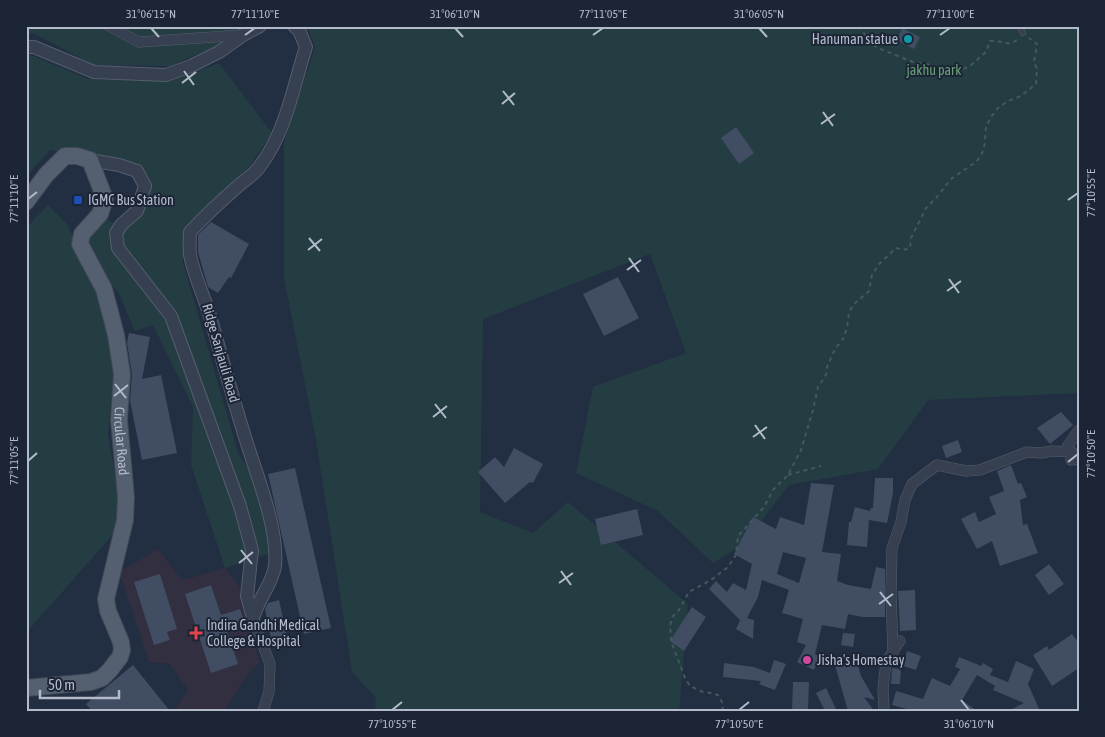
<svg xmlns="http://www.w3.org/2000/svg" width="1105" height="737" viewBox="0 0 1105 737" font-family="'Asap Condensed',sans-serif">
<rect width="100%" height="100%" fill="#222e41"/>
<!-- medical -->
<path fill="#322f41" d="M158 549 182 580 225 568 238 584 260 662 248 674 224 711H174L188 690 170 664 149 662 119 572Z"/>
<!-- green -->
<path fill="#243d42" d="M26 26H246L214 47 170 66 94 65 33 33 26 34Z
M307 26H1079V393L928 400 878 469 789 485 743 545 713 563 658 511 576 473 593 387 686 353 650 254 483 319 480 512 533 533 568 502 688 604 679 711H375L376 698 352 672 316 440 284 278V142L315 47Z
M26 55H31L88 79 173 80 219 63 272 133 250 166 184 228 183 263 238 452 268 503 272 553 225 568 191 465 193 407 153 325 135 331 119 294 88 251V233L106 220 128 227 144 211 150 184 140 165 50 150 26 177Z
M48 205 67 224 117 334 108 434 123 523 26 633V228Z"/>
<!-- building -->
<path fill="#414d63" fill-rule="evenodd" d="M902 28 920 37 914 49 897 40Z
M736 127 754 153 739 164 721 138Z
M211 222 249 244 231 278 229 277 218 293 208 287 198 252V235Z
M618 277 639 318 604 336 583 294Z
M129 333 150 337 142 379 161 375 177 453 142 460 130 401 132 374 127 343Z
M1061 412 1073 425 1050 444 1037 428Z
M958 440 962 452 946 458 942 446Z
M514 448 543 464 533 483 530 482 505 503 478 472 495 457 504 467Z
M1011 465 1018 484 1021 483 1027 497 1020 500 1023 525 1027 524 1038 553 1000 566 992 541 977 549 961 519 975 512 979 522 996 514 989 497 1004 491 997 471Z
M295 468 331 628 304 634 268 474Z
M875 478H893V493L887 523 869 520 867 547 847 545 849 522H851L855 507 870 511 871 508H873Z
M811 483 834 485 822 552 841 554 837 581 848 585 871 589 876 567 885 569V617H862L848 614 845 629 822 625 815 654 820 657 814 670 797 662 806 645 797 642 803 619 782 613 789 590 762 580 758 597 747 618 754 620 753 639 736 629 740 620 709 589 716 581 727 592 733 583 746 590 752 564 734 554 753 517 776 529 780 517 804 525ZM783 552 806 558 799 583 777 574Z
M637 509 643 535 601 545 595 519Z
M1049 564 1064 584 1049 595 1035 575Z
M160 574 177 629 167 632 170 640 154 645 134 582Z
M211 585 221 615 240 609 246 625 227 632 238 664 211 673 185 594Z
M915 590 916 630 900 631 898 591Z
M279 600 289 645 273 648 265 609 268 603Z
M692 607 706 617 684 651 670 641Z
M843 633 855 634 853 647 841 645Z
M1072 634 1079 643V668L1052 686 1033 655 1047 646 1049 650Z
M907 651 921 656 916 670 903 666Z
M959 657 981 666 983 663 993 669 990 675 1008 682 1016 661 1034 669 1028 684 1040 711H1008L1024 703 993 690 995 686 977 675 962 700 977 711H914L892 705 896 691 923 699 932 678 950 686 960 669 955 667Z
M856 659 861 676 875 700 864 697 874 711H848L835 665Z
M774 660 786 664 775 690 759 684 761 681 723 677 724 663 754 667 770 673Z
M133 665 170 711H92L86 704Z
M892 668 901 669 900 684H891Z
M793 682H809L808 710H792Z
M826 688 837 711H825L816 693Z"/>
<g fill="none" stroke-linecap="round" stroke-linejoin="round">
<!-- service casing -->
<g stroke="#555e6e" stroke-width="6">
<path id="service" d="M1019 26 1023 33"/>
</g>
<!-- minor casing -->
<g stroke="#555e6e" stroke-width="11">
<path id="minor" d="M109 26 139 42 243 35
M1072 452 1067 449V447L1079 430
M253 618 270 664 269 692 263 711
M893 653 891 594 892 548 901 522 905 500 912 484 937 465 966 471 980 470 1027 452 1041 453 1052 451 1072 452 1071 460 1079 459
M884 711 883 689 886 662 900 641"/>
</g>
<!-- tertiary casing -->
<g stroke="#555e6e" stroke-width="14">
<path id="tertiary" d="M26 47H34L94 72 166 75 191 66 219 52 243 35 260 26
M90 160 119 165 137 171 145 186 137 211 122 224 116 233 118 248 171 316 240 506 252 550 247 596 253 618
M253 618C258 599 272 585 275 566 278 534 263 492 253 462 237 414 224 365 210 316 204 296 194 276 190 255 189 248 190 239 190 232 205 216 221 201 237 187 245 180 255 174 260 166 286 132 293 87 306 47L299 30 294 26"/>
</g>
<!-- primary casing -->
<g stroke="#404959" stroke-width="18">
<g id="primary">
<path id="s1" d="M26 202 46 175 65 156H77L90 160 105 199 100 214 82 234 80 244 104 289 116 335 122 374 119 420 126 497 125 520 106 599 108 611 121 642 122 650 120 657 110 670 102 678 91 682 26 688"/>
</g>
</g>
<!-- path -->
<path stroke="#425a5e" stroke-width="2" stroke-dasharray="4 4" stroke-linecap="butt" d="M859 26 871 44 878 48 913 62 932 65 942 70 956 72 970 66 986 52 990 41C1001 39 1008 49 1019 38
M788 475 821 466
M723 711 722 702 718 695 711 693 703 692 690 686 685 678 671 641 670 625 673 616 679 610 689 592 711 580 728 567 736 555 738 536 764 507 773 490 788 475 801 450 813 410 818 387 826 375 827 367 835 349 843 339 847 328 849 312 854 304 869 291 872 275 879 264 896 248 903 250 910 248 911 238 926 208 936 198 951 179 976 162 980 157 984 149 986 128 990 118 998 108 1008 101 1021 96 1036 84 1037 69 1034 62 1037 44 1029 38"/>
<!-- service -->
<use href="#service" stroke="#374050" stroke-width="5"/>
<!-- minor -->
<use href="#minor" stroke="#374050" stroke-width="10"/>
<!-- tertiary -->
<use href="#tertiary" stroke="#374050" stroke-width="12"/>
<!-- primary -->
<use href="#primary" stroke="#545f70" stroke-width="16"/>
</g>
<!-- ticks -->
<path fill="none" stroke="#b3bbcb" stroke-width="2" d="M151 28 159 37M455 28 463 37M759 28 767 37M245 35 255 28M593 35 603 28M940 35 950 28M184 71 194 85M182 83 196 72M503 91 514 105M502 104 515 93M823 112 833 126M821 124 835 114M28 199 37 192M1068 200 1078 193M309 238 320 251M308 250 322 239M629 258 639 272M627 270 641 260M949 279 959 293M947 291 961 281M115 384 126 398M114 396 128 385M435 404 446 418M433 417 447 406M755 425 765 439M753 437 767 427M28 461 37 453M1068 462 1078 454M241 550 252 564M239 563 253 552M561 571 571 585M559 583 573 573M880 592 891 606M879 604 893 594M961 700 969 710M392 710 402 702M739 710 749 702"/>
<!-- markers -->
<circle fill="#0f9aa8" stroke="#1c2535" stroke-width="2" cx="908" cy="39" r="5"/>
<rect fill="#1a4fb4" stroke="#1c2535" stroke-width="2" x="73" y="195" width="10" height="10" rx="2.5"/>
<path fill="#e0444e" stroke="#1c2535" stroke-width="2" d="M193.5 625.5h5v5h5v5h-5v5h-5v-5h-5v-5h5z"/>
<circle fill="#d1479c" stroke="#1c2535" stroke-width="2" cx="807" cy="660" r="5"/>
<g text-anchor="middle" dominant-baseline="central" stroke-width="4" stroke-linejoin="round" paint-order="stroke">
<!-- poi labels -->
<g font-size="14" fill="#b3bbcb" stroke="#1c2535" text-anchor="start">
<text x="898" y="39" text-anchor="end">Hanuman statue</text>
<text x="88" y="200">IGMC Bus Station</text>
<text x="207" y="625">Indira Gandhi Medical<tspan x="207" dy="16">College &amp; Hospital</tspan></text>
<text x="817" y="660">Jisha's Homestay</text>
</g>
<!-- park labels -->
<g font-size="14" fill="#689e77" stroke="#1c2535">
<text x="934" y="70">jakhu park</text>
</g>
<!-- street labels -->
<g font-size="14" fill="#b3bbcb" stroke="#1c2535">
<text transform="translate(221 353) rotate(74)">Ridge Sanjauli Road</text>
<text stroke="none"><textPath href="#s1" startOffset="386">Circular Road</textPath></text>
</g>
</g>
<!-- border -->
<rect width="1105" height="737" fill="none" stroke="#1c2535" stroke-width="55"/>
<!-- scale -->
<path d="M40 690v8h79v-8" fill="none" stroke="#b3bbcb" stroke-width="2.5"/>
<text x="48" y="690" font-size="15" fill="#b3bbcb" stroke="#1c2535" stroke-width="4" paint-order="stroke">50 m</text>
<rect x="28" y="28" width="1050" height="682" fill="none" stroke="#b3bbcb" stroke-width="2"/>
<g font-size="12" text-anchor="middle" fill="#b3bbcb">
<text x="151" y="18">31°06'15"N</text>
<text x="255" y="18">77°11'10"E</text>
<text x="455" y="18">31°06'10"N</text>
<text x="603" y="18">77°11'05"E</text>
<text x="759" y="18">31°06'05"N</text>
<text x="950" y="18">77°11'00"E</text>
<text transform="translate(1091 193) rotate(-90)" y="4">77°10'55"E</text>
<text transform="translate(14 199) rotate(-90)" y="4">77°11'10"E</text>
<text transform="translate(1091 454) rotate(-90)" y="4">77°10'50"E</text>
<text transform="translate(14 461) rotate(-90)" y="4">77°11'05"E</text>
<text x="392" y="728">77°10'55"E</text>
<text x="739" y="728">77°10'50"E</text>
<text x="969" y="728">31°06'10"N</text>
</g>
</svg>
